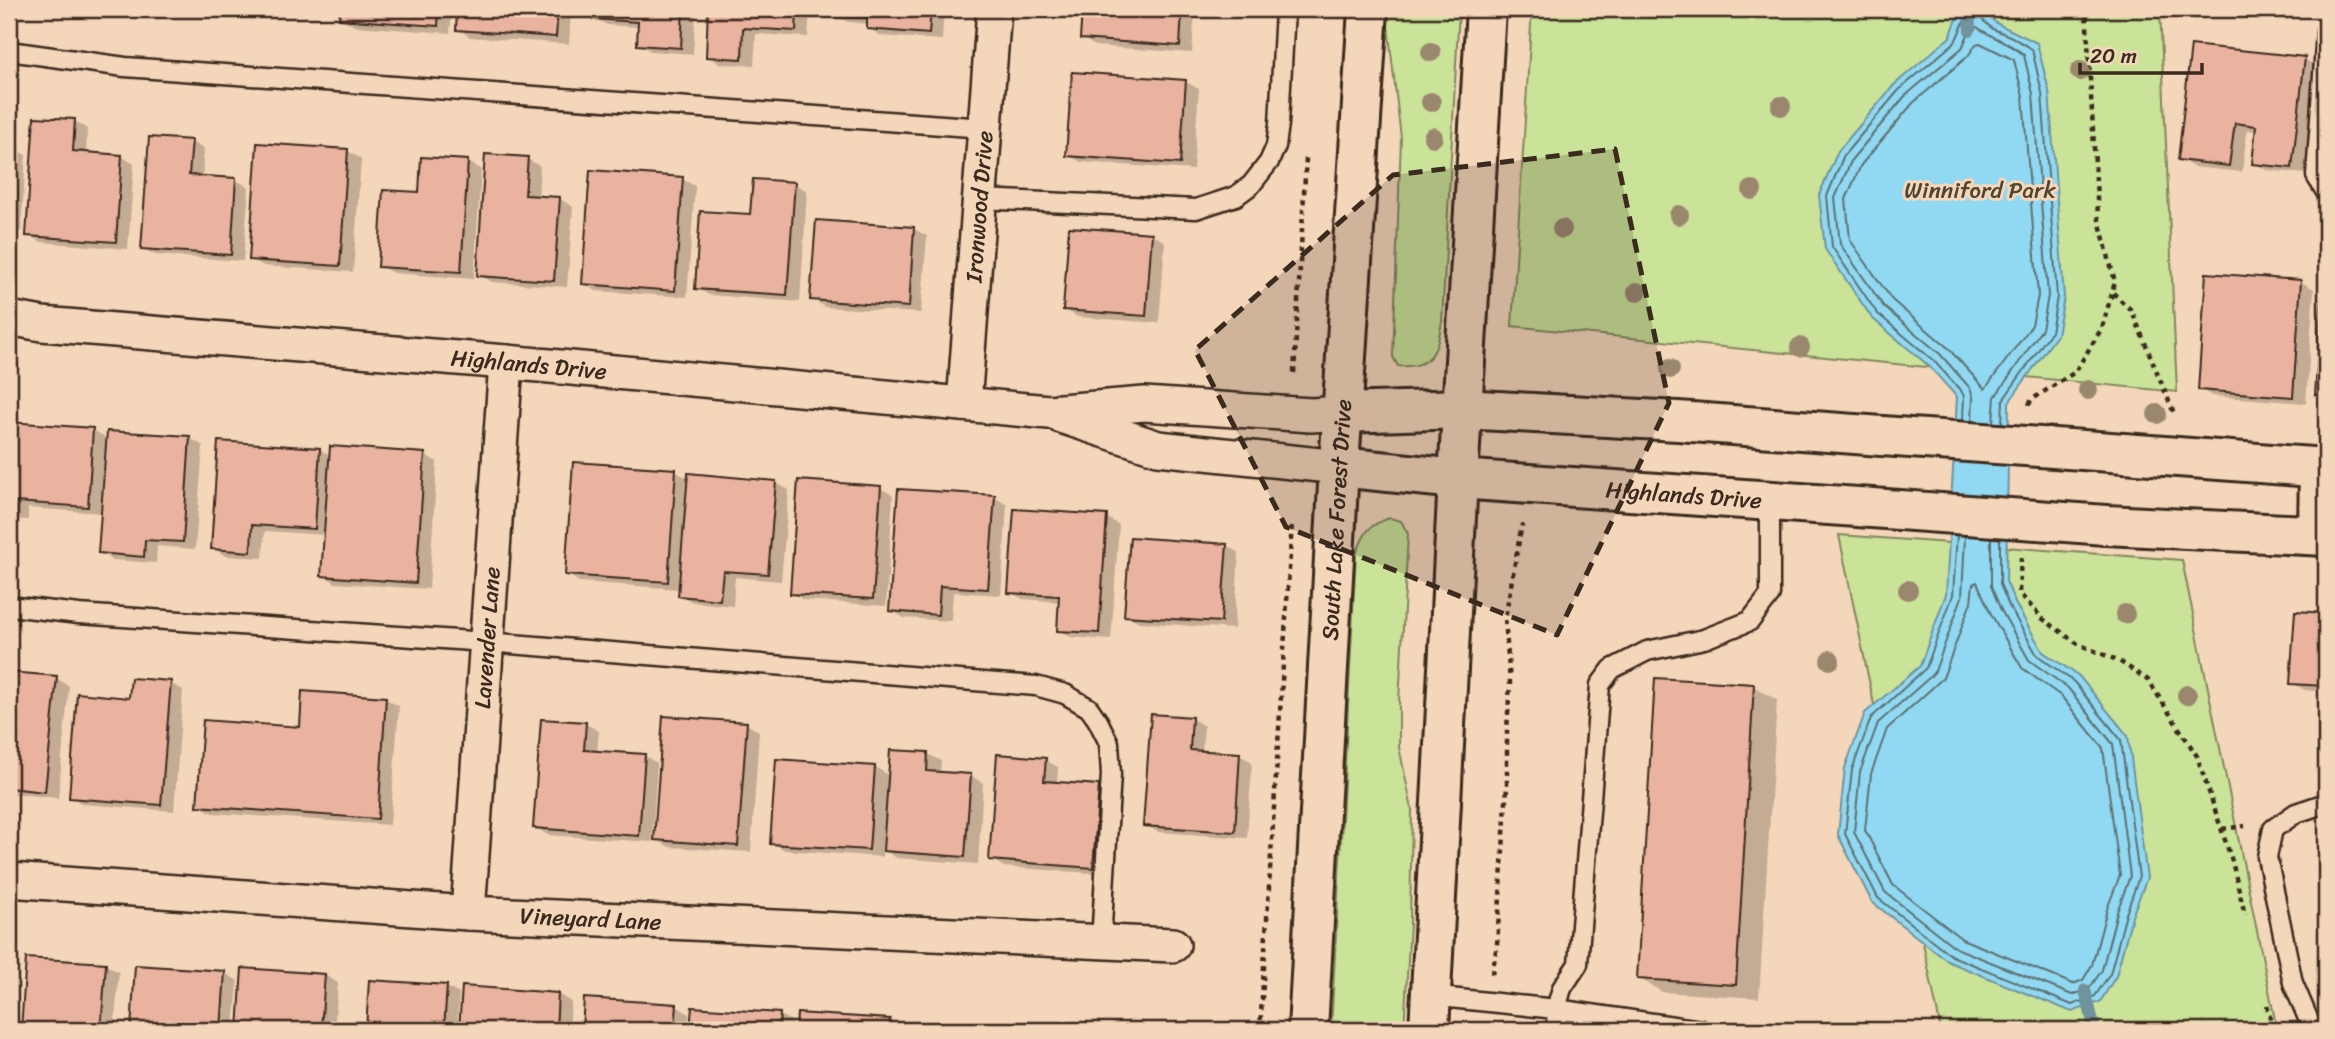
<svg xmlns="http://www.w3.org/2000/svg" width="2335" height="1039" viewBox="0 0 2335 1039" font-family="Sriracha,sans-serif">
<rect width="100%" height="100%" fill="#f4d6ba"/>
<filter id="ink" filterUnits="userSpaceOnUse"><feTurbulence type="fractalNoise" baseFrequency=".0143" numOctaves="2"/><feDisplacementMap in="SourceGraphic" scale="14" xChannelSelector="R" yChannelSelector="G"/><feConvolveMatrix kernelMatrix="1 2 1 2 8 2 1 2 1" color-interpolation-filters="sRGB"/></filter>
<g filter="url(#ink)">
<!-- green -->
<path fill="#cae399" stroke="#82865c" stroke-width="2" d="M1386 9H1459L1442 321C1437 350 1433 369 1398 366L1393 357 1401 138Z
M1532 9H2160L2177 392 1512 326Z
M1390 518 1401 521 1408 534 1399 702V747L1412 809 1410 924 1404 1030H1331L1356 554C1365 533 1367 525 1390 518Z
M1839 535 2182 560 2277 1030H1941Z"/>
<!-- water -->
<path fill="#91d9f2" stroke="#6f939d" stroke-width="2" d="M1982 10 1996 23 2037 43 2049 91 2064 297 2057 335 2009 402 2006 581 2015 603 2043 652 2079 676 2128 736 2147 878 2132 916 2116 976 2100 1002 2072 1012 1949 962 1872 902 1838 835 1845 768 1865 713 1920 666 1946 594 1957 397 1929 366 1872 318 1825 249 1819 195 1838 151 1894 85 1950 37 1958 16Z"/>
<!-- shadow -->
<path fill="#0003" d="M342 9H452L450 33 354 26 341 18Z
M459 9H571L569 44 470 37 458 29Z
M595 9H696L693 54 651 51 638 44 640 27 607 25 595 18Z
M710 9H810L808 37 756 34 754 65 720 64 708 56Z
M836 9H944L942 40 881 36 869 28V24L848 22 835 15Z
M1084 9H1195L1192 53 1095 46 1082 38Z
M2304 59 2317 66 2305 174 2267 170 2254 163 2257 131 2247 130 2242 172 2193 167 2180 159Z
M1186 82 1199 89 1193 170 1081 162 1068 155Z
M75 121 87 129 86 154 121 156 134 164 128 249 41 242 28 235Z
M191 142 204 149 202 178 236 180 249 187 243 261 155 255 143 248Z
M9 147 26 155 21 231 9 230Z
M348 151 361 159 353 272 264 266 251 259Z
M527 159 540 166 538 198 560 199 573 207 567 287 492 282 479 275Z
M468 162 481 169 474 279 393 273 380 266Z
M682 179 695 186 687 297 596 291 583 283Z
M795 184 807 191 800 302 709 295 697 288 752 216Z
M914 229 927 236 921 313 825 307 812 299Z
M1152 234 1165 242 1159 323 1078 317 1065 310Z
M2301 282 2314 289 2306 403 2212 396 2200 389Z
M2324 291H2326V399L2317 394Z
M9 424 93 430 108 439 190 438 203 446 195 549 157 546 156 563 113 560 100 552 103 513 28 508V520L9 519Z
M319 449 331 456 425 455 437 462 429 589 336 583 323 575 326 535 265 531 263 558 226 556 213 548Z
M675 471 689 479 690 475 776 483 789 490 781 581 735 577 733 606 693 602 680 595V589L579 582 567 574Z
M880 488 893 495 886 606 804 600 791 593Z
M994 497 1007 505 1001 595 953 592 951 621 904 618 891 610Z
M1106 517 1119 525 1111 640 1071 637 1058 630 1060 602 1023 599 1010 592Z
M1226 545 1239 553 1234 629 1139 622 1126 615Z
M2297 613 2326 615V692L2305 690 2292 683Z
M9 673 56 678 69 686 58 798 9 793Z
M170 683 183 690 174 811 83 804 71 797 130 700Z
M1753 686 1777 700 1759 998 1662 992 1639 978Z
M386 699 399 706 390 825 212 813 199 805 302 729Z
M1191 718 1204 726 1202 752 1240 755 1252 762 1247 838 1158 832 1145 825Z
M586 724 599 731 597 753 645 756 657 763 652 842 548 835 535 827Z
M746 724 759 731 751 852 669 847 656 839Z
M928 754 941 761 940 773 970 775 983 783 978 864 897 858 882 849V857L785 850 772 843 875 767 890 776Z
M1045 760 1058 767 1057 783 1098 786 1111 794 1106 874 1004 867 991 859Z
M9 955 16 959 11 1030H9Z
M27 959 106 965 119 972 114 1030H22Z
M137 967 225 973 238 981 234 1030H132Z
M244 970 325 975 338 983 334 1030H239Z
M371 981 447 987 459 994 457 1030H368Z
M464 988 558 994 571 1002 569 1030H461Z
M586 1000 676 1006 689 1014 688 1030H584Z
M693 1009 780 1015 793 1022 792 1030H692Z
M798 1015 889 1021 902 1030H797Z"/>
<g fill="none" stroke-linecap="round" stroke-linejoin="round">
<!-- shore -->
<path stroke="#5d7073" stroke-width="2" d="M1980 43 2014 60 2023 96 2038 296 2032 325 1985 389 1947 347 1892 300 1850 240 1846 199 1861 165 1913 103 1968 56 1976 44Z
M1963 421 1964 397 1962 392 1934 361 1877 313 1832 247 1827 196 1844 155 1899 90 1955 42 1964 22 1979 17 1993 29 2012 37 2032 49 2042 93 2057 297 2051 332 2003 400 2002 423
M1972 421 1973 396 1970 388 1940 354 1884 307 1840 244 1835 198 1852 159 1905 96 1962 48 1970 30 1977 27C1992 38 2011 43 2024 55L2033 94 2048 296 2042 329 1995 397 1993 423
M1957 535 1953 595 1926 668 1871 718 1852 770 1845 834 1878 898 1952 956 2072 1005 2095 996 2110 974 2126 914 2139 877 2121 740 2074 682 2037 655 2009 606 2000 584V538
M1965 536 1962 597 1935 671 1930 677 1878 723 1860 772 1854 832 1885 892 1956 948 2072 995 2089 989 2102 970 2117 912 2130 876 2113 744 2068 688 2029 660 2001 610 1991 586V538
M1977 582 1991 614 2022 668 2061 696 2103 748 2120 875 2107 909 2092 965 2083 980 2073 984 1962 939 1893 885 1865 830 1871 774 1887 729 1943 678 1971 602 1973 584Z"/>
<!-- stream -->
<path stroke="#6f939d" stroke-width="12" d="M1969 9 1970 30
M2085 990 2095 1030"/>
</g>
<!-- building -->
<path fill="#eab3a0" stroke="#3b2a1e" stroke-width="2" d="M340 9H439L438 26 339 19Z
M457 9H558L556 37 456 30Z
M593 9H683L681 48 637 45 638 22 593 19Z
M708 9H797L796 31 743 28 742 59 706 57Z
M834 9H931L929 34 867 29V18L833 16Z
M1082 9H1182L1180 46 1080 39Z
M2191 45 2305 57 2292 168 2252 164 2256 126 2235 123 2229 166 2178 160Z
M1072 72 1186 80 1180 164 1066 156Z
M34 117 75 119 73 151 122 155 116 242 26 236Z
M149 137 192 140 189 175 236 178 231 255 141 249Z
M257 143 348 149 340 266 249 260Z
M9 145 13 146 9 213Z
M485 154 528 157 525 195 560 197 554 281 477 276Z
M421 157 468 160 461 272 378 267 383 190 419 192Z
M590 170 683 177 675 291 582 284Z
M753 179 795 182 787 295 695 289 700 211 750 214Z
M816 220 914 227 909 307 810 300Z
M1069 227 1152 233 1146 316 1063 310Z
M2206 273 2301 280 2293 397 2198 390Z
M2322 289H2326V395H2315Z
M9 422 93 428 88 507 16 502 15 514 9 513Z
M107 431 190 436 183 542 145 540 144 557 98 553Z
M218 441 320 448 315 529 252 525 251 552 211 549Z
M330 446 425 453 416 583 321 576Z
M573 462 676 469 668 582 565 575Z
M688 473 776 481 768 574 723 571 720 600 678 596Z
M798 480 881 486 873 599 790 594Z
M898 489 995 495 988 589 940 586 938 615 889 611Z
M1014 509 1107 515 1099 633 1057 631 1059 596 1008 593Z
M1130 537 1227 544 1221 622 1124 616Z
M2295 611 2326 613V686L2290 684Z
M9 672 57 676 45 792 9 788Z
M131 678 171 681 161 805 69 798 77 693 129 698Z
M1655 678 1754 684 1736 985 1637 979Z
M302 691 386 697 378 819 197 806 203 720 300 727Z
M1151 714 1192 717 1190 750 1240 753 1235 832 1143 826Z
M663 716 747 722 738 846 654 840Z
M541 719 586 722 584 750 645 754 639 836 533 828Z
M890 750 928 752 927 771 971 774 965 857 883 851Z
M997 754 1046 758 1044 781 1099 785 1093 868 989 860Z
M776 759 875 766 869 850 770 844Z
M26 958 106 963 101 1030H21Z
M135 965 225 971 221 1030H131Z
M242 968 325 974 321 1030H238Z
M369 980 447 985 444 1030H366Z
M462 986 558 993 556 1030H459Z
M584 998 677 1004 675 1030H582Z
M692 1007 780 1013 779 1030H690Z
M797 1013 890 1019 889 1030H796Z
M914 1022 1004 1029V1030H914Z"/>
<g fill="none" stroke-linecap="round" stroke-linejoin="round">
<!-- lane casing -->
<g stroke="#3b2a1e" stroke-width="23">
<path id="lane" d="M2326 31 2316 176 2326 192
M9 51 125 67 985 128
M980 199 1196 209 1236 196 1251 185 1269 162 1276 146 1279 124 1285 9
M9 606 79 614 486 642 1036 686 1065 694 1089 708 1098 721 1109 743 1111 774 1101 942
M1430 996 1556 1009 1562 988 1578 964 1600 685 1612 669 1647 651 1704 639 1750 621 1770 595V501
M1557 1030 1556 1009 1701 1030
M2313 1030 2293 983 2267 857 2273 829 2296 813 2326 803"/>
</g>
<!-- street casing -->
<g stroke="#3b2a1e" stroke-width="38">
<g id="street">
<path id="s1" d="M9 318 42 324 506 362 1049 412 1144 404 1311 415 1343 413"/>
<path id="s2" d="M964 404 994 9"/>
<path d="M1061 416 1158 448 1339 467"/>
<path id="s3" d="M9 880 468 913 1173 945"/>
<path id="s4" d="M468 913 506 362"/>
</g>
</g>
<!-- secondary casing -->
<g stroke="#3b2a1e" stroke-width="44">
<g id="secondary">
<path d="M1343 413 1462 409 1678 421 1882 436"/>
<path d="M2097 451 2326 468"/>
<path id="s5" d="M1339 467 1458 479 1872 508"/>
<path d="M2106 525 2326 536"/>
<path d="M2318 535 2319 467"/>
<path id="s6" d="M1308 1030 1339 467 1368 9"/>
<path d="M1429 1030 1458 479 1486 9"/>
</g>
</g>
<!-- path -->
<path stroke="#3b2a1e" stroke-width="4.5" stroke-dasharray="5 5" stroke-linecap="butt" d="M2113 293 2132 311 2175 416
M1294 373 1306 158
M2029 405 2031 400 2075 372 2102 328 2115 282 2098 216 2086 9
M2021 557 2019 593 2043 619 2078 644 2119 661 2148 680 2197 756 2232 861 2245 915
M2222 829 2245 826
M1492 974 1497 945 1507 786V730L1510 683 1505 618 1522 524
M2267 1005 2273 1030
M1260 1030 1292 522"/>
<!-- lane -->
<use href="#lane" stroke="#f4d6ba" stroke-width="18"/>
<!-- street -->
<use href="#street" stroke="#f4d6ba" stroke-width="33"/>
<!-- secondary -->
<use href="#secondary" stroke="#f4d6ba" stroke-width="38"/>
<!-- secondary-bridge casing -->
<g stroke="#3b2a1e" stroke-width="44" stroke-linecap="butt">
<path id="secondary-bridge" d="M1882 436 2097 451
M1872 508 2106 525"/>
</g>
<!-- secondary-bridge -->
<use href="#secondary-bridge" stroke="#f4d6ba" stroke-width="38"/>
</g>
<!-- trees -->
<g fill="#9a876e">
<circle cx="1431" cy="52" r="10"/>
<circle cx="2080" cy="71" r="10"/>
<circle cx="1431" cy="102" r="10"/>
<circle cx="1781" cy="106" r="10"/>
<circle cx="1433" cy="137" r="10"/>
<circle cx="1752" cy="190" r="10"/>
<circle cx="1679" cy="215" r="10"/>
<circle cx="1562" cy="229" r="10"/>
<circle cx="1637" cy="292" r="10"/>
<circle cx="1800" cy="347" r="10"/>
<circle cx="1670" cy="369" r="10"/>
<circle cx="2088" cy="390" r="10"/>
<circle cx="2157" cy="414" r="10"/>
<circle cx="1908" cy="590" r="10"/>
<circle cx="2125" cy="614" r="10"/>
<circle cx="1830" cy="660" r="10"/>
<circle cx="2187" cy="695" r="10"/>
</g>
</g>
<!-- marked area -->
<path fill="#3b2a1e" fill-opacity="0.2" stroke="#3b2a1e" stroke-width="5" stroke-dasharray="14 9" stroke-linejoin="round" d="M1615 149 1669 403 1557 635 1286 527 1195 350 1393 175Z"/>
<g text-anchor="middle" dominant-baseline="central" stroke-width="6" stroke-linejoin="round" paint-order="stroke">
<!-- park labels -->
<g font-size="23" fill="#504630" stroke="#f4d6ba">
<text x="1980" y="190">Winniford Park</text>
</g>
<!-- street labels -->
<g font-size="23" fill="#3b2a1e" stroke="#f4d6ba">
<text stroke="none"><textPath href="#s2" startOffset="198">Ironwood Drive</textPath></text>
<text stroke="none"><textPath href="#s1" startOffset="522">Highlands Drive</textPath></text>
<text stroke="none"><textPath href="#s5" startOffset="346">Highlands Drive</textPath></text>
<text stroke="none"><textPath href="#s6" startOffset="511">South Lake Forest Drive</textPath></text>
<text stroke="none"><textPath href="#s4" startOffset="276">Lavender Lane</textPath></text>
<text stroke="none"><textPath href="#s3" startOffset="583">Vineyard Lane</textPath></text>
</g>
</g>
<!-- margin -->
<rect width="2335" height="1039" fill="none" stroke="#f4d6ba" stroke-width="35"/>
<rect x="18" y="18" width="2300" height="1004" fill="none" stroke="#3b2a1e" stroke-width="2.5" filter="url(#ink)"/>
<!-- scale -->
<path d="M2080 63v10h122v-10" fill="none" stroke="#3b2a1e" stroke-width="3.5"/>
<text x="2090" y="63" font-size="21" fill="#3b2a1e" stroke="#f4d6ba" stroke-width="5" paint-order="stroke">20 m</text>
</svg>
